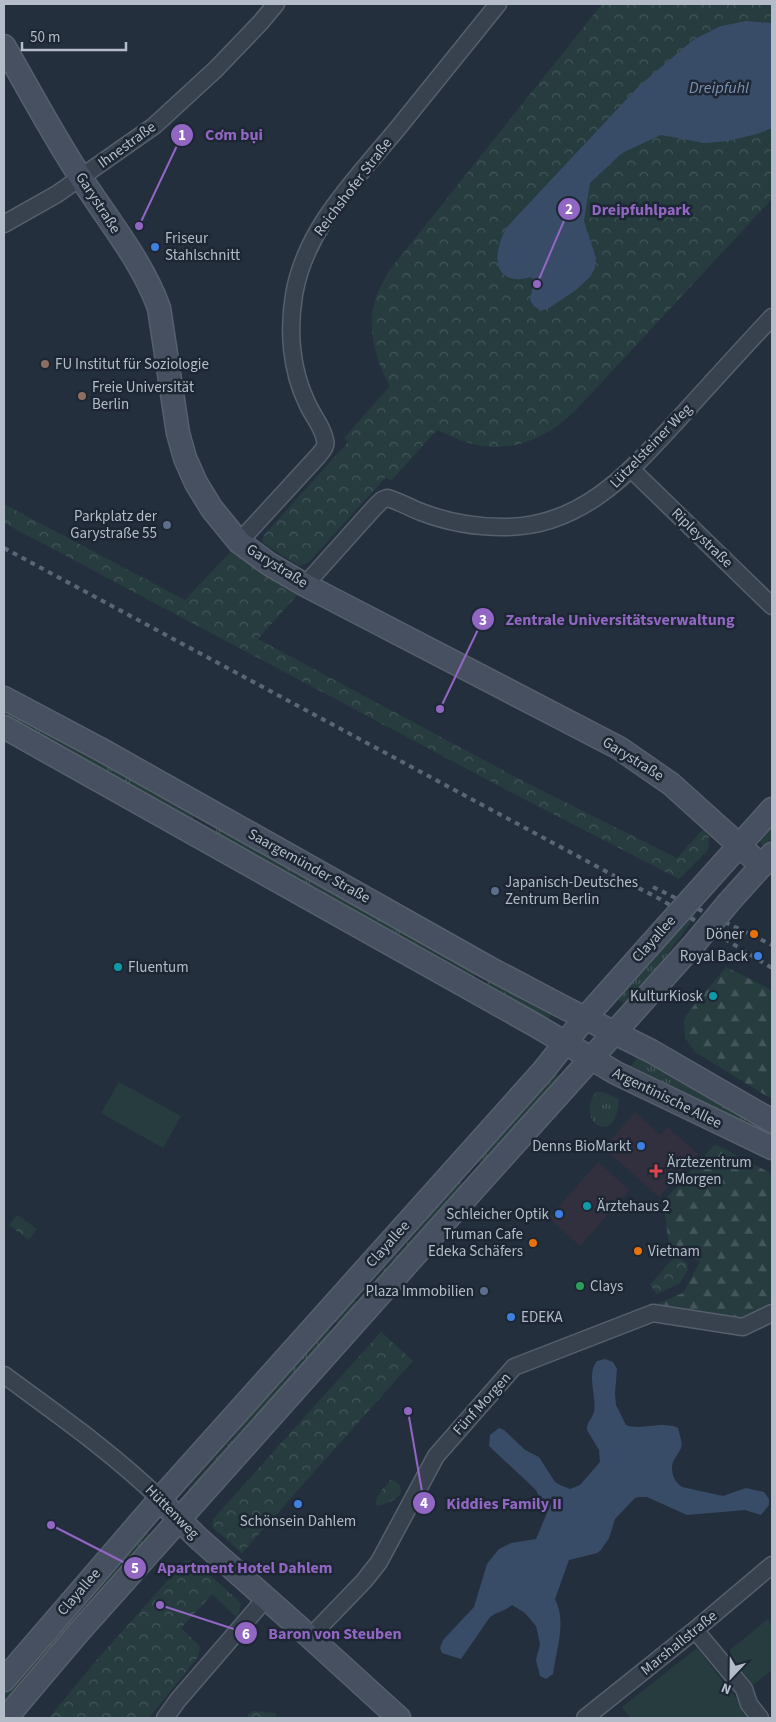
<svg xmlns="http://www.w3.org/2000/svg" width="776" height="1722" viewBox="0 0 776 1722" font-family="'Source Sans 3',sans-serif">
<defs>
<pattern id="grass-tufts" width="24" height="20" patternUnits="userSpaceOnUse" patternTransform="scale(1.25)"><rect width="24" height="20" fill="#263c3f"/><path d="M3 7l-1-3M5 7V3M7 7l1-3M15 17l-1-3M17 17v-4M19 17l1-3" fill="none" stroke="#435659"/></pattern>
<pattern id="forest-firs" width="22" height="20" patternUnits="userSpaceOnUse" patternTransform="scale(1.25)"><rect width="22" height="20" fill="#263c3f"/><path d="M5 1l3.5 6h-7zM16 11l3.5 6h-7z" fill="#435659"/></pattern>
<pattern id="park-crowns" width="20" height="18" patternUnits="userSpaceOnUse" patternTransform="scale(1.25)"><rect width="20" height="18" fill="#263c3f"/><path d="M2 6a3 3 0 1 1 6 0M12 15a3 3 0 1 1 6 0" fill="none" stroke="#435659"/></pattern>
</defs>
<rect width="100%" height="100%" fill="#242f3e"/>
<!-- medical -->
<path fill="#32303f" d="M635 1112 660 1135 667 1127 698 1154 659 1197 604 1148Z
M598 1162 629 1190 580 1246 549 1218Z"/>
<!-- grass -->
<path fill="url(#grass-tufts)" d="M4 707 195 814 191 820 4 717Z
M772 822V839L765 845H762L758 840Z
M218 827 476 970V974L472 978 214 834Z
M692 913 696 916 668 953 657 971 627 1005 617 999Z
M488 979 553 1013 546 1021 486 985Z
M641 1054 772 1127V1138L627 1070Z
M552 1072 562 1078 484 1167 475 1158Z
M596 1092H603L619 1099C616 1150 574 1121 596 1092Z
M456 1178 465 1186 370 1290 371 1284 428 1219 429 1215Z
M351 1297 360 1304 341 1326 332 1319Z
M324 1327 334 1334 193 1492 188 1489 233 1438 245 1416Z
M143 1528 154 1538 4 1710V1692Z
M221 1585 241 1603 239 1613 236 1617 212 1594Z"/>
<!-- forest -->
<path fill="url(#forest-firs)" d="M726 967 772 990V1099L755 1089 695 1052 685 1038 684 1022 686 1015Z
M715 1144 772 1174V1306L747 1318 654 1305 683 1293 700 1262 669 1243 663 1202Z"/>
<!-- park -->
<path fill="url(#park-crowns)" d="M602 4H772V199L575 411C550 436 514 453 477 445 463 442 450 436 437 430L391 481 386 477 308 563 299 566 263 543 262 539 264 535 348 442 344 438 390 386C375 360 366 327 376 297 379 288 384 280 388 272Z
M4 504 185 600 232 550C253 567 273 581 298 594L258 639 523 781 677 858 703 829 709 837 708 850 679 879 514 794 4 523Z
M17 1215 37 1229 29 1240 9 1225Z
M675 1256 687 1263 688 1270 680 1283 657 1294 650 1285Z
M381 1332 413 1361 242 1553 212 1527 213 1519Z
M390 1480C394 1480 398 1482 400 1486 406 1498 385 1504 377 1506 373 1495 385 1489 390 1480Z
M193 1560 221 1585 181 1628 200 1646 198 1657 149 1718H49L93 1664 185 1561Z
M253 1711 276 1713 277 1718H248V1714Z"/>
<!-- pitch -->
<path fill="#263c3f" d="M119 1082 181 1116 163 1148 101 1113Z
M768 1619 772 1625V1670L753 1685 727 1652Z
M697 1648 752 1718H631L622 1707Z"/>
<!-- water -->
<path fill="#394c67" d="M746 21 772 23V128L757 134 728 141 704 143 661 135 622 153 590 183 584 221 596 258 595 268 590 277 576 290 549 308 541 311 534 306 530 300 534 281 531 277C526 278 520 280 515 279 488 275 498 244 506 228L639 86 693 40 721 26Z
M605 1359 613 1362 617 1369 615 1393 616 1405 626 1425C642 1431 662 1420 678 1428 679 1433 683 1442 681 1448 679 1453 675 1457 673 1462 670 1471 674 1482 682 1487L723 1496 746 1488 764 1492 769 1499V1505L761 1515 745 1510 687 1515 647 1497H639L635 1498 615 1519 609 1538 601 1550 597 1553 569 1560 555 1599C567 1622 556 1650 553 1674L546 1679 540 1676 536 1660 540 1644 536 1626 525 1613 512 1605C505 1611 497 1612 490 1617L461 1659 442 1653 440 1648 443 1640 474 1607 487 1564 499 1549 511 1543 536 1539 547 1513 536 1490 489 1446 490 1435 499 1428 504 1430 525 1450 539 1457 555 1482 560 1485 570 1489 580 1485 600 1462 599 1450 587 1430C586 1423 592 1419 594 1412 597 1396 586 1375 597 1361Z"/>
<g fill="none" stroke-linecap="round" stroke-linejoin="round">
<!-- street casing -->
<g stroke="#565f6c" stroke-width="19">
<path id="street" d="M4 224 57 194 154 126 216 69 261 22 276 4
M631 469 772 606
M239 542 318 456C322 451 327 446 325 440 323 427 312 415 307 403 291 370 288 331 294 295 305 228 357 178 398 128 432 86 465 45 498 4
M305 585 374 508 382 500 387 498C399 501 410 508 421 512 447 522 476 527 503 527 585 528 635 466 685 412 714 380 743 348 772 317
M4 1375C57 1414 113 1453 160 1499
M695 1630 744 1689 749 1704 760 1718
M310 1637 364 1581 379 1562 436 1456 514 1367 653 1313 743 1327 772 1313
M165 1718 178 1700 266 1598
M585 1718 695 1630 772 1565"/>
</g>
<!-- secondary casing -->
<g stroke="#565f6c" stroke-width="25">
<path id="secondary" d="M4 46C29 90 53 135 81 178 108 220 142 261 159 308L178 433 185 458 196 483 212 509 239 542 269 564 305 585 619 748 671 784 762 866
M4 698 100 749 489 968 565 1008 651 1051 772 1121
M4 727 535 1025 616 1073 772 1148
M693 897 772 809
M729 902 772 854
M169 1509 197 1537 310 1637 399 1718
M4 1680 160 1499 543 1071 585 1018 666 927
M6 1718 78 1633 482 1180 695 943"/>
</g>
<!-- street -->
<use href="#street" stroke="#38414e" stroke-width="16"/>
<!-- secondary -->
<use href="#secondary" stroke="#465061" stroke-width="22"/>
<!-- rail -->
<path stroke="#5a6575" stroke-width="4" stroke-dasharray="5 5" stroke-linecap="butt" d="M4 548 609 873 660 899 772 968
M653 887 772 945"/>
<!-- secondary-bridge casing -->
<g stroke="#565f6c" stroke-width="25" stroke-linecap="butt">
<path id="secondary-bridge" d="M666 927 693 897
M695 943 729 902"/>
</g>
<!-- secondary-bridge -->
<use href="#secondary-bridge" stroke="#465061" stroke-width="22"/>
</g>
<!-- markers -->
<g fill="#3f7fe0" stroke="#1d2633" stroke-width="2">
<circle cx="155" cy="247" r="5"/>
<circle cx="758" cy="956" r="5"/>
<circle cx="641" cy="1146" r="5"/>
<circle cx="559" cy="1214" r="5"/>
<circle cx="511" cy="1317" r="5"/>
<circle cx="298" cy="1504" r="5"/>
</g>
<g fill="#8d6e63" stroke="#1d2633" stroke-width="2">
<circle cx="45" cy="364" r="5"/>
<circle cx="82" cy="396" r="5"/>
</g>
<g fill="#5c6f8a" stroke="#1d2633" stroke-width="2">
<circle cx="167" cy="525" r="5"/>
<circle cx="495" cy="891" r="5"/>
<circle cx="484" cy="1291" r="5"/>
</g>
<g fill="#e8710a" stroke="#1d2633" stroke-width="2">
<circle cx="754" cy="934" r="5"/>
<circle cx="533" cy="1243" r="5"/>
<circle cx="638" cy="1251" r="5"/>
</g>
<g fill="#0f9aa8" stroke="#1d2633" stroke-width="2">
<circle cx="118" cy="967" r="5"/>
<circle cx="713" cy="996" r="5"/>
<circle cx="587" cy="1206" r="5"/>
</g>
<path fill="#e0444e" stroke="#1d2633" stroke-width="2" d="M653.5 1163.5h5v5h5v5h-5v5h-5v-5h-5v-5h5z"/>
<circle fill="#2e9e5b" stroke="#1d2633" stroke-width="2" cx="580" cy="1286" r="5"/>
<g text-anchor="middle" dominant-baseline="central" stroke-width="5" stroke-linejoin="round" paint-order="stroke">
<!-- street labels -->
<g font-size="15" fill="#b4bcc9" stroke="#1d2633">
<text transform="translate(127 145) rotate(-36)">Ihnestraße</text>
<text transform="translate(353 187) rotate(-53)">Reichshofer Straße</text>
<text transform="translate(98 203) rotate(57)">Garystraße</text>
<text transform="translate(651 446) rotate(-46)">Lützelsteiner Weg</text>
<text transform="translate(702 538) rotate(44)">Ripleystraße</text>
<text transform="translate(277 566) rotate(32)">Garystraße</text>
<text transform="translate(633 759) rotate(32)">Garystraße</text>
<text transform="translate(309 866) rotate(29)">Saargemünder Straße</text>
<text transform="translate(654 939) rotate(-48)">Clayallee</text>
<text transform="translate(667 1098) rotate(26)">Argentinische Allee</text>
<text transform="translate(388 1244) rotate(-48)">Clayallee</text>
<text transform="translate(482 1404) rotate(-48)">Fünf Morgen</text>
<text transform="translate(172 1512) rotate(45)">Hüttenweg</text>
<text transform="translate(79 1592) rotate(-49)">Clayallee</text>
<text transform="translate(679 1643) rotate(-39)">Marshallstraße</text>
</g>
<!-- poi labels -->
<g font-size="15" fill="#b4bcc9" stroke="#1d2633" text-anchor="start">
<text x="165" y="238">Friseur<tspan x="165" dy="17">Stahlschnitt</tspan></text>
<text x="55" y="364">FU Institut für Soziologie</text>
<text x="92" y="387">Freie Universität<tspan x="92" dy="17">Berlin</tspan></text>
<text x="157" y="516" text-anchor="end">Parkplatz der<tspan x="157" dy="17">Garystraße 55</tspan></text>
<text x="505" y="882">Japanisch-Deutsches<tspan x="505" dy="17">Zentrum Berlin</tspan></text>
<text x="744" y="934" text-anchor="end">Döner</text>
<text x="748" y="956" text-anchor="end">Royal Back</text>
<text x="128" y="967">Fluentum</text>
<text x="703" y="996" text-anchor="end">KulturKiosk</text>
<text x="631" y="1146" text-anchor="end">Denns BioMarkt</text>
<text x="667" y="1162">Ärztezentrum<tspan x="667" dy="17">5Morgen</tspan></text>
<text x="597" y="1206">Ärztehaus 2</text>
<text x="549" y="1214" text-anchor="end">Schleicher Optik</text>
<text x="523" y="1234" text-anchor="end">Truman Cafe<tspan x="523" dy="17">Edeka Schäfers</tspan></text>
<text x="648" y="1251">Vietnam</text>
<text x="590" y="1286">Clays</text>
<text x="474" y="1291" text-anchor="end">Plaza Immobilien</text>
<text x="521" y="1317">EDEKA</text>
<text x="298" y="1521" text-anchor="middle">Schönsein Dahlem</text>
</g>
<!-- water labels -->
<g font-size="16" font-style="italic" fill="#7c92b1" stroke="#1d2633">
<text x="719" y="88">Dreipfuhl</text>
</g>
</g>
<!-- callouts -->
<path fill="none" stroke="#9266c3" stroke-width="2" d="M139 226L182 135M537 284L569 209M440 709L483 619M408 1411L424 1503M51 1525L135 1568M160 1605L246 1633"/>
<g fill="#9266c3" stroke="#1d2633" stroke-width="2">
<circle cx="139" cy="226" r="5"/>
<circle cx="537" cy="284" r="5"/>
<circle cx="440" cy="709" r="5"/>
<circle cx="408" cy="1411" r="5"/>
<circle cx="51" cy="1525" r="5"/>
<circle cx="160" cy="1605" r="5"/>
<circle cx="182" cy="135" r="12"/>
<circle cx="569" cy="209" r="12"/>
<circle cx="483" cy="619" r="12"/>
<circle cx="424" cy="1503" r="12"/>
<circle cx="135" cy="1568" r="12"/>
<circle cx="246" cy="1633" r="12"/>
</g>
<g font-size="15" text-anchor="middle" font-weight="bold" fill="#fff">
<text x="182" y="140">1</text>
<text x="569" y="214">2</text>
<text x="483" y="625">3</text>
<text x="424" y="1508">4</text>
<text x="135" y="1573">5</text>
<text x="246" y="1639">6</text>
</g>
<g font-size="16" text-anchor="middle" font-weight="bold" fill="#9266c3" stroke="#1d2633" stroke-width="5" stroke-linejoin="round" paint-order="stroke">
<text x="234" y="140">Cơm bụi</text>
<text x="641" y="215">Dreipfuhlpark</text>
<text x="620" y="625">Zentrale Universitätsverwaltung</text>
<text x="504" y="1509">Kiddies Family II</text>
<text x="245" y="1573">Apartment Hotel Dahlem</text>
<text x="335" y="1639">Baron von Steuben</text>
</g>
<!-- border -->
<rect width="776" height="1722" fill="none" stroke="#b4bcc9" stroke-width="10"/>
<!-- north arrow -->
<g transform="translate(731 1677) rotate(202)" stroke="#1d2633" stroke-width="4" paint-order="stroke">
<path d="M0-4L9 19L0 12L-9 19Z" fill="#b4bcc9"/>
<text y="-8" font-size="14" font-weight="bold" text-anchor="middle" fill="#b4bcc9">N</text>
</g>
<!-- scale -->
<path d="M22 42v8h104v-8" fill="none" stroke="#b4bcc9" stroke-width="2.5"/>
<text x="30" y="42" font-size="15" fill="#b4bcc9" stroke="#1d2633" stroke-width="4" paint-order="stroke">50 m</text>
</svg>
